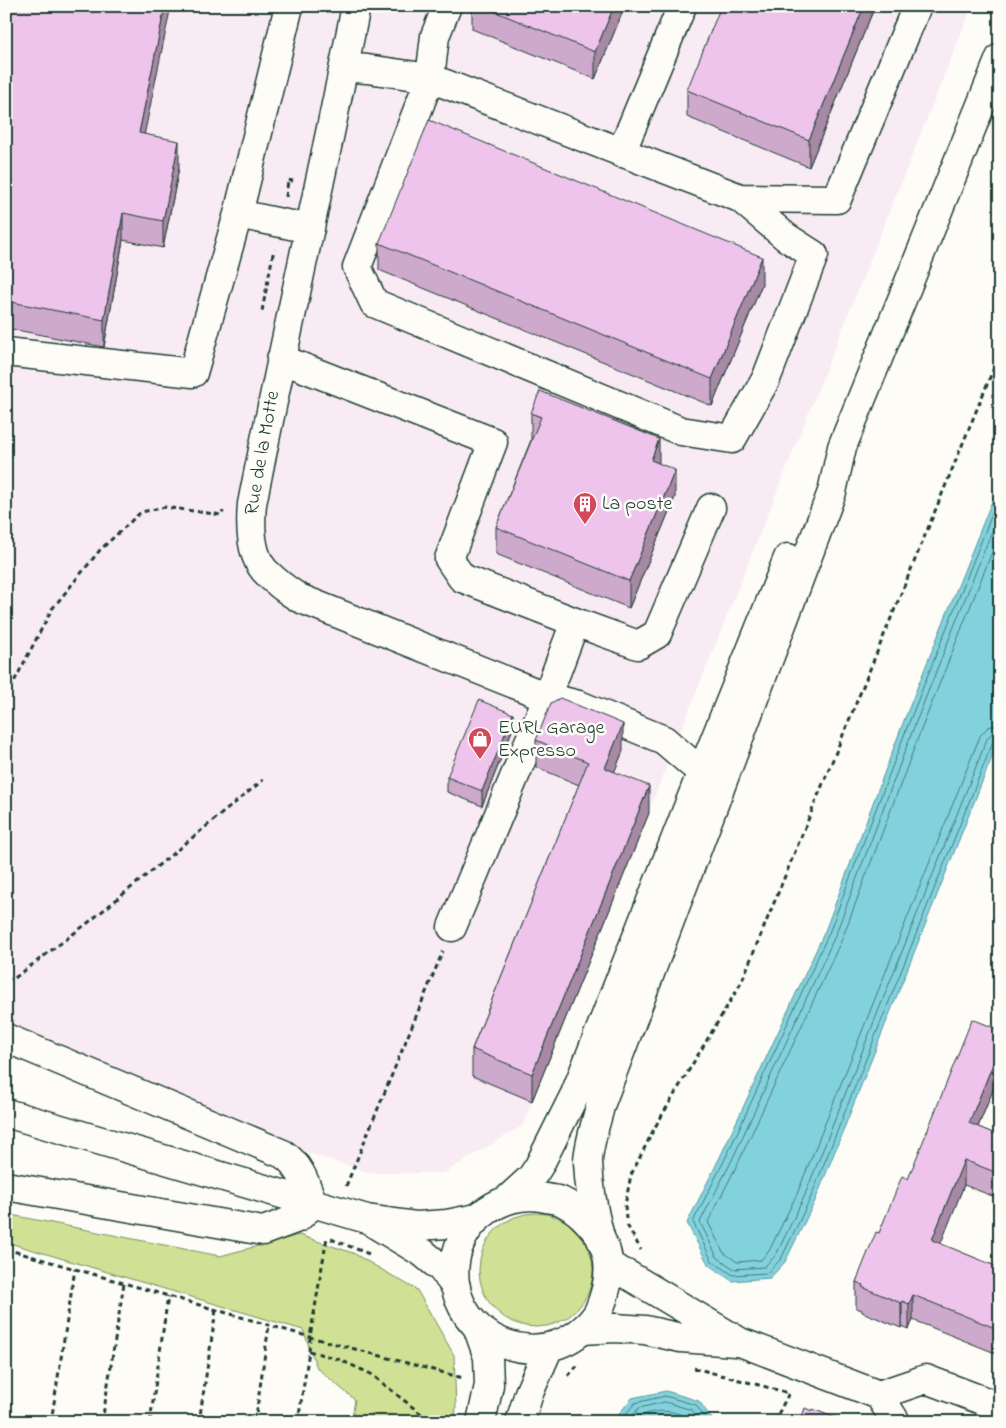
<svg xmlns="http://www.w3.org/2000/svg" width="1006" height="1428" viewBox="0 0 1006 1428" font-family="'Indie Flower',sans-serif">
<rect width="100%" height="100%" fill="#fdfcf7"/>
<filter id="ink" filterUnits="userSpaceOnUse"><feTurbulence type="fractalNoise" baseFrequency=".02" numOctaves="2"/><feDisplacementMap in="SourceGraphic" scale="10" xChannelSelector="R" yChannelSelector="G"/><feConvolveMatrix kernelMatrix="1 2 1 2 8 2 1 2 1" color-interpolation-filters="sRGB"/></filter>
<g filter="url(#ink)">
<!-- built -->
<path fill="#f8ebf4" d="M6 6H972L522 1126 444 1173H372L295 1149 6 1025Z"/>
<!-- green -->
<path fill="#d0e094" stroke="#788e64" d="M479 1270a57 57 0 1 1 114 0a57 57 0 1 1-114 0Z
M6 1214 220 1256 299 1235 353 1253 417 1290 454 1355 456 1407 455 1422H351L355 1400 317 1368 303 1330 6 1242Z"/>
<!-- water -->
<path fill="#82d2dd" stroke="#5a9699" d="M1000 481V737L815 1201 785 1262 770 1278 732 1281 708 1264 687 1223 721 1155 825 931 903 723Z
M666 1391 699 1401 714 1422H612L632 1398Z"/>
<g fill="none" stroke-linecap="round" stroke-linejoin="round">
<!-- shore -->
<path stroke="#477978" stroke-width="1" d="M1000 494 908 725 829 933 726 1157 693 1222 712 1261 733 1275 767 1273 781 1259 810 1199 993 742 996 738H1000
M1000 511 914 727 835 936 732 1160 700 1222 717 1257 734 1269 764 1267 776 1255 804 1197 987 739 992 733 1000 732
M1000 532 921 730 842 939 738 1163 708 1222 723 1252 737 1262 761 1260 769 1251 797 1194 980 736 988 727 1000 724
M619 1422 635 1403 665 1396 696 1405 708 1422
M627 1422 639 1408 665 1402 692 1410 700 1422
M637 1422C639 1420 640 1417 642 1416 654 1408 683 1410 691 1422"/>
<!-- minor casing -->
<g stroke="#1f3d34" stroke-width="31">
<path id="minor" d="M356 6C323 173 285 338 252 504 250 527 250 558 268 574 277 583 288 591 299 598L547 697 579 705 664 740 692 764 703 769
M344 67 367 69 430 78 740 198 786 237 814 255 766 379 732 439 681 431 374 303 357 267 430 78 435 36 447 6
M621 153 682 6
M740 198 837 199 917 6
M238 214 310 229
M6 352 193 373 238 214 289 6
M281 359 493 442 449 559 462 578 575 622 638 645 657 634 711 508
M452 927 541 713 575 622
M6 1038 283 1154C301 1166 306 1185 313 1204
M6 1113 367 1219 417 1226 447 1224 477 1218
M6 1186 263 1231 298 1218 313 1204
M375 1224 423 1253 441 1268 456 1287
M609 1266 628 1275 740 1342 879 1395 896 1422
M583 1330 615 1328 645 1330 681 1338 735 1342
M879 1395 926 1379 1000 1407"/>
</g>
<!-- major casing -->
<g stroke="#1f3d34" stroke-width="31">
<path id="major" d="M508 1199 531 1178 539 1166 575 1094 703 769 788 558
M600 1236C589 1222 578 1209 561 1201 556 1199 551 1199 546 1198 504 1189 461 1219 455 1262 446 1329 522 1372 576 1335 585 1329 595 1319 599 1310 607 1291 612 1271 606 1251 604 1245 600 1239 599 1233 593 1210 589 1186 588 1162 588 1146 597 1119 601 1103L832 492 842 447 1000 58
M477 1326 488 1357 489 1385 481 1422
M520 1422 529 1393 549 1347"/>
</g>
<!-- path -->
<path stroke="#1f3d34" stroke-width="3" stroke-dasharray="5 4" stroke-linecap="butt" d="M286 197 288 180 293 181
M262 311 274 249
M6 697 52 609 100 550 141 512 165 507 222 515 223 511
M6 980 16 977 89 922 263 780
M346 1186 443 951
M626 1219 625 1205 631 1175 655 1127 741 983 1000 353
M627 1225 641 1250
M331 1239 369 1254
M6 1249 310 1337 463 1378
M309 1351 338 1359 371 1374 430 1421
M694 1368 789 1393 774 1422
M568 1376 577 1366
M51 1422 75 1269
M102 1422 124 1283
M150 1422 168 1296
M199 1422 216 1310
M255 1422 269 1325
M298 1422 309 1351 310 1337 327 1237"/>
<!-- minor -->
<use href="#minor" stroke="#fdfcf7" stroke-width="28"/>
<!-- major -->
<use href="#major" stroke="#fdfcf7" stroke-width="28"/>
</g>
<!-- wall -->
<path fill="#cda9cb" stroke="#1f3d34" d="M6 6 145 134 179 168 163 248 123 240 104 347 6 328Z
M472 6H625L595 79 472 29Z
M875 6 809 167 687 117V90Z
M379 243 762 284 712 406 379 270Z
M531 413 659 464 675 497 629 608 496 554V527L531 440Z
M513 728 482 806 447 792V777Z
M536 740 623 751 614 772 649 813 532 1101 472 1076V1049L579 785 536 767Z
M1000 1030V1087L995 1085 978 1127 1000 1136V1199L964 1185 940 1244 1000 1268V1355L913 1320 909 1329 902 1326 901 1328 862 1312V1310L856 1308V1282L879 1233 908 1179Z"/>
<!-- shaded-wall -->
<path fill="#a789a5" stroke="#1f3d34" d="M165 6H171L139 160V133Z
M614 6H625L595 79V52Z
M864 6H875L809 167V140Z
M179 141V168L163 248V221Z
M123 213V240L104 347V320Z
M762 257V284L712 406V379Z
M659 439V466L651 460Z
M675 470V497L629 608V581Z
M513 714V728L482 806V791Z
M623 724V751L605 795V768Z
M649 786V813L532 1101V1074Z
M995 1059V1085L969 1149V1123Z
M964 1160V1185L932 1266V1240Z
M913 1295V1320L909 1329V1304Z
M902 1301V1326L901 1328V1303Z"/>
<!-- building -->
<path fill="#eec4ec" stroke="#1f3d34" d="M6 6H165L139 133 179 141 163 221 123 213 104 320 6 301Z
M481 6H614L595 52Z
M721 6H864L809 140 687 90Z
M429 120 762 257 712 379 379 243Z
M540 391 659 439 651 460 675 470 629 581 496 527 541 417 531 413Z
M560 698 623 724 605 768 649 786 532 1074 472 1049 588 762 536 740 551 703Z
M479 700 513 714 482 791 447 777Z
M972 1019 1000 1030V1061L995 1059 969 1123 1000 1136V1174L964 1160 932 1240 1000 1268V1330L913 1295 909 1304 902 1301 901 1303 862 1287 863 1285 856 1282 876 1232 879 1233 902 1176 908 1179Z
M805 1408 812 1411 813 1409 845 1422H800Z"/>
</g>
<!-- icons -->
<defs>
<g id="building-pin" transform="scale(1.25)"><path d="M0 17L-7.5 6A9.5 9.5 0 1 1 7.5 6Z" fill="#d1495b" stroke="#fdfcf7"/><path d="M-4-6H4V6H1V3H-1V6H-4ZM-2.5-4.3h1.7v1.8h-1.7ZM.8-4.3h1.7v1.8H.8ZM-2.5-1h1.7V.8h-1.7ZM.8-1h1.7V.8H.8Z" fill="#fff"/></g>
<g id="shop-pin" transform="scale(1.25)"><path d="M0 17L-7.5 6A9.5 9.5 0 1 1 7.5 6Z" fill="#d1495b" stroke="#fdfcf7"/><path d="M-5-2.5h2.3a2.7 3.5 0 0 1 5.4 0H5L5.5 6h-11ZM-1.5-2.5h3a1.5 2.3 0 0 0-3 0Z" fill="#fff"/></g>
</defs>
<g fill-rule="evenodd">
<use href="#building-pin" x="585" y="504"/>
<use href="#shop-pin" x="480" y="739"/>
</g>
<g text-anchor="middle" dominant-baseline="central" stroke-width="5" stroke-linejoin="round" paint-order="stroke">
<!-- street labels -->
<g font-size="20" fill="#1f3d34" stroke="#fdfcf7">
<text transform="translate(263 453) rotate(-80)">Rue de la Motte</text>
</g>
<!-- poi labels -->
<g font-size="20" fill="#1f3d34" stroke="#fdfcf7" text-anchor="start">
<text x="602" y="504">La poste</text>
<text x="498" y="728">EURL Garage<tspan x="498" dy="23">Expresso</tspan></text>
</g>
</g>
<!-- margin -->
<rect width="1006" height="1428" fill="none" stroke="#fdfcf7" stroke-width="25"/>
<rect x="12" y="12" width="981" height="1403" fill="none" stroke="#1f3d34" stroke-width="2" filter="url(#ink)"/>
</svg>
